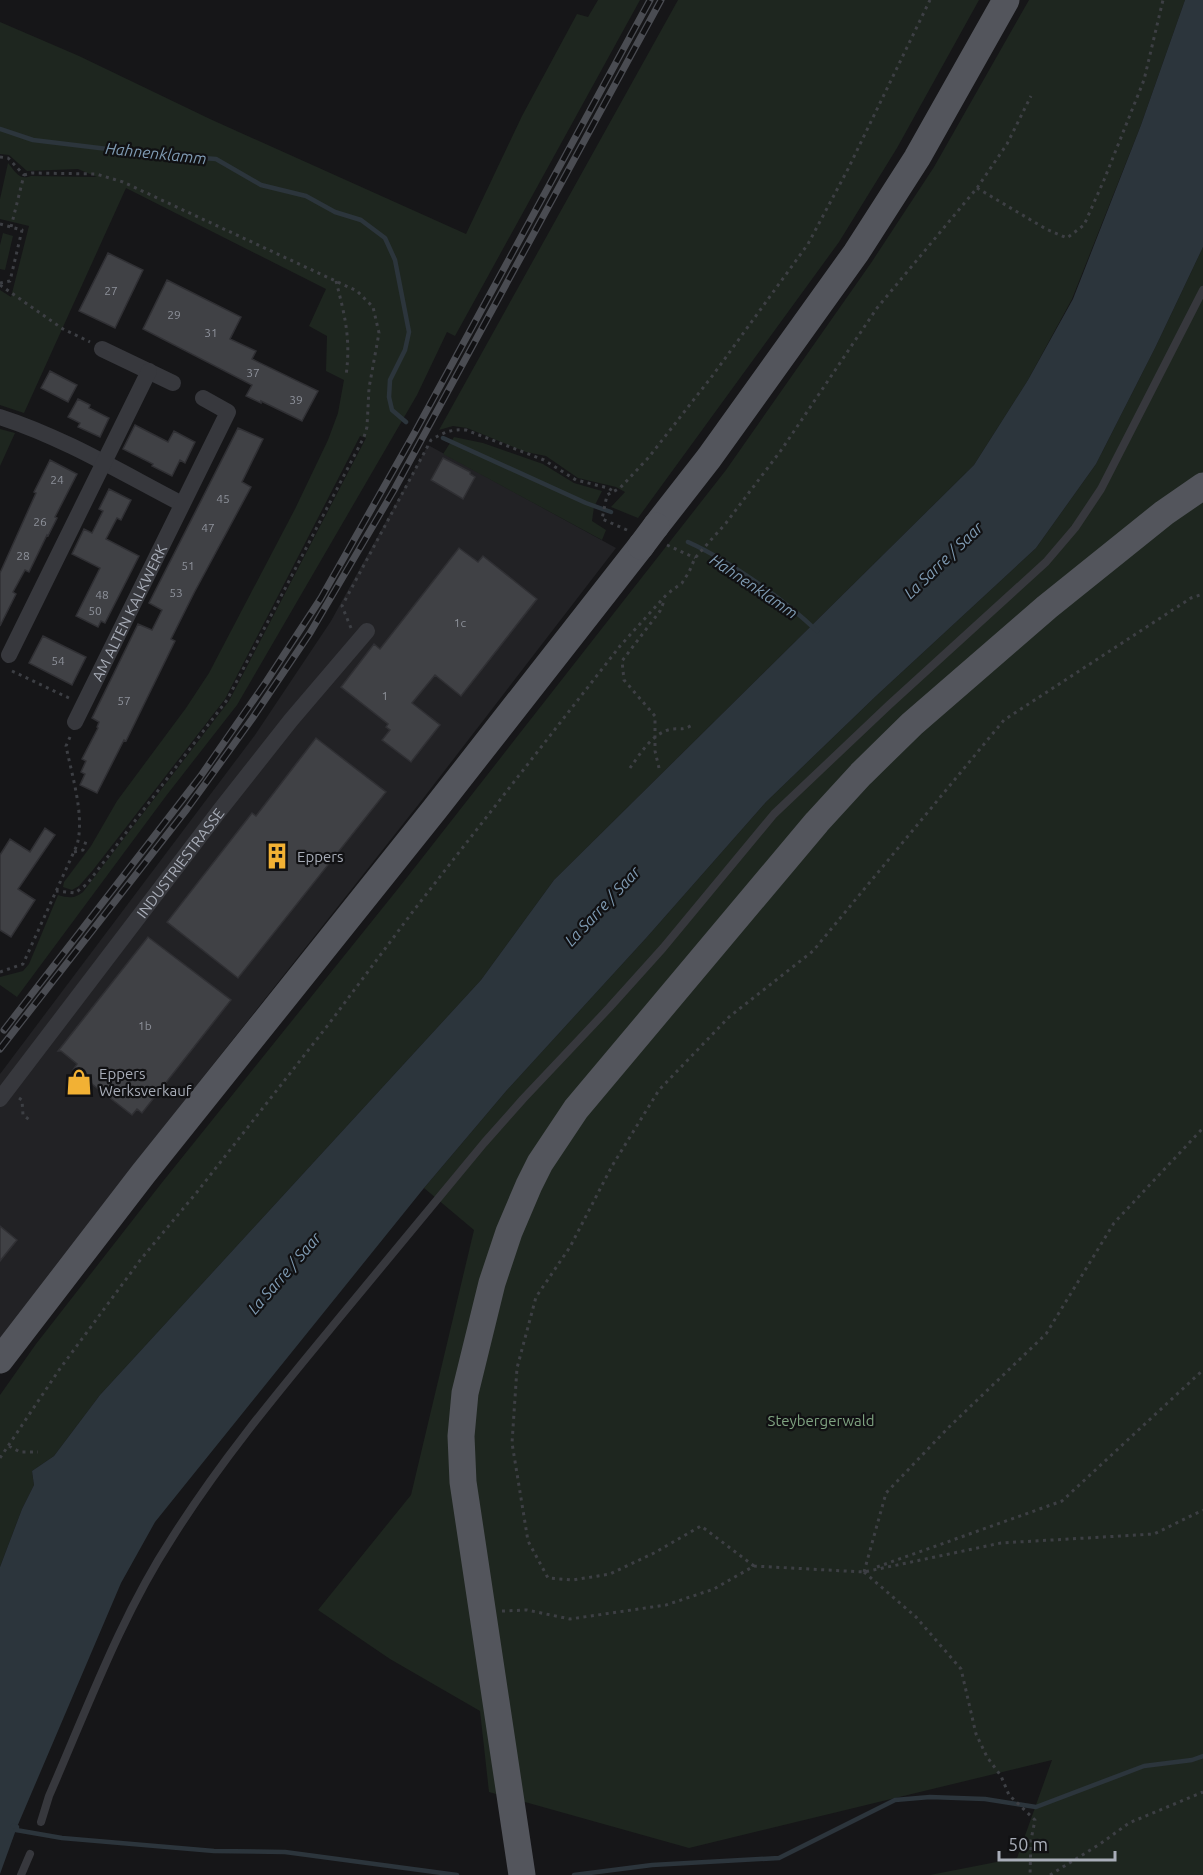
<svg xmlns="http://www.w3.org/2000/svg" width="1203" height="1875" viewBox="0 0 1203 1875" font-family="Ubuntu,sans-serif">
<rect width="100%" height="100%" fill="#161618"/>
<!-- built -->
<path fill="#222225" d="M428 445 616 548 422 800 133 1166 0 1342V1074L255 735 331 621Z"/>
<!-- green -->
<path fill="#1e261f" d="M598 0H640L455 336 447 332 417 395 237 705 166 796 17 997 0 985V977L23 971 29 964 58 895C69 898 74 899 83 892L229 701 366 438 360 436 225 699 93 870 79 886 72 890 63 887 64 882 91 846 117 801 186 708 209 673 295 509 328 440 338 413 344 380 326 371 327 336 309 326 326 289 126 188 24 413 0 405V290L11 297 29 226 0 219V199L8 163C15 171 19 181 31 176L97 177 78 169 27 171 9 155 0 154V22L79 56 210 119 466 234 522 116 577 14 588 17Z
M678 0H979L897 148 839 242 638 518 611 507 625 492 616 487 578 478 546 456 526 452 467 428 453 426 439 430Z
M1029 0H1185L1141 125 1072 299 1028 380 974 465 554 880 481 980 100 1395 54 1456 32 1471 34 1485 22 1509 0 1567V1395L36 1344 160 1185 401 885 726 470 871 263 934 167Z
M3 233 13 236 5 270 0 269V245Z
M1203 247V1875H930L1017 1858 1052 1760 689 1848 489 1792 480 1711 390 1659 318 1610 411 1495 474 1230 424 1188 507 1090 647 937 766 802 876 696 1036 548 1096 464 1155 348Z
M0 429 15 433 0 466Z
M454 437 483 443 543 464 574 483 602 491 594 507 592 521 606 530 602 540 443 454Z"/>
<!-- water -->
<path fill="#2c353c" d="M1185 0H1203V247L1155 348 1096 464 1036 548 876 696 766 802 647 937 507 1090 424 1188 155 1522 121 1583 17 1827 0 1874V1567L22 1509 34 1485 32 1471 54 1456 100 1395 481 980 554 880 974 465 1028 380 1073 299 1141 125Z"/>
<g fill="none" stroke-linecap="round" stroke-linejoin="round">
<!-- stream -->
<path stroke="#2c353c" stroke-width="4.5" d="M0 129 33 140 149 154 216 159 261 185 306 196 335 212 361 220 385 238 395 260 409 332 405 350 390 380 389 397 392 410 406 422
M443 438 586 503 611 512
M688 542C728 560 785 600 817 631
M13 1826 17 1827 16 1830 62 1838 214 1851 285 1852 457 1875
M574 1875 652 1865 779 1858 895 1800 930 1797 985 1799 1036 1807 1144 1766 1192 1760 1203 1756"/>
</g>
<!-- building -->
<path fill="#404145" stroke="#303034" stroke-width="1.5" d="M108 253 143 270 115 328 79 311Z
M167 280 241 317 230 339 256 351 252 359 318 391 302 421 261 401V403L246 396 252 385 143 329Z
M50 371 77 385 68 402 41 388Z
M78 399 90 405 89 408 109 418 100 437 78 427 80 423 68 417Z
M135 425 168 442 174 431 195 442 185 463 180 460 172 476 152 466 153 464 123 449Z
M238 428 263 439 242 482 251 487 194 593 171 639 175 641 126 741 124 740 97 793 80 785 85 774 81 772 86 761 82 759 98 728 97 727 99 722 92 718 138 624 152 630 162 610 149 603Z
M443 458 470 472V474L475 477 463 499 431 480Z
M50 460 77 474 55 517 57 518 48 536 47 535 29 572 25 570 13 592 16 594 0 626V573L36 493 34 492Z
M109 489 131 500 121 520 117 518 106 539 139 556 105 623 101 621 98 627 76 616 100 568 72 554 84 529 92 533 103 511 99 509Z
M459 548 478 562 483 556 537 599 461 696 435 675 412 703 440 725 411 762 382 740 390 730 386 727 388 724 341 687 374 644 380 649Z
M43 636 86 657 72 685 29 663Z
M316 738 386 792 238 978 167 922 252 813 256 816Z
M45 828 55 835 18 889 35 900 11 937 0 930V855L10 839 30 852Z
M148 937 231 1000 142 1113 137 1109 132 1115 88 1081 80 1092 69 1083 77 1073 73 1070 77 1064 61 1051H58Z
M0 1226 17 1240 0 1261Z"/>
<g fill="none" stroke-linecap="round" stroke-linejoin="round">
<!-- path -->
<path stroke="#3d3f44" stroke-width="3" stroke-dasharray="3 4.5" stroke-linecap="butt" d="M0 157 8 158 24 175
M24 175 32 173 96 174 123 182 357 291 373 307 379 333 369 388 367 427 364 437 227 700 87 884 75 893 56 891
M977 188 1046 229 1067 238 1084 225 1104 180 1144 80 1163 0
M0 224 22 230 10 281 0 283
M11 227 24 175
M336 281C345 316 351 339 346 376
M0 285 63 329 90 342
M627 530 602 519 607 495 620 488 649 457 713 375 808 244 848 169 930 0
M667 545 695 558
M351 628 342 606 431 440C444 432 452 429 466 430L544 460 576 480 608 488 613 491
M12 671 71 699
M630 768C640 754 653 732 672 729 683 728 682 731 694 724
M659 768 655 751V716L624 680 622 661 660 611 665 599
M74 852 83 850 87 838
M0 972 23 964 77 845C85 816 72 776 66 746L70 737
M19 1098 22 1100 23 1115 31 1121
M9 1446 20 1452H38
M0 1458 59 1370 141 1259 197 1192 328 1025 414 910 620 646 667 594 682 583 689 572 695 558 726 523 782 449 877 308 977 188 1007 144 1031 96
M754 1566 701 1526 654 1553 610 1574 573 1580 548 1578 528 1541 512 1443 517 1368 536 1297 570 1247 612 1166 659 1090 729 1017 813 951 1004 720 1191 598 1203 594
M877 1567 1062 1501 1203 1370
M864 1572 886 1493 948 1428 1046 1334 1114 1223 1203 1128
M864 1572 916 1617 961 1669 976 1734 987 1757 1001 1776 1009 1795 1035 1820 1031 1840 1030 1875
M502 1611 527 1610 570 1619 666 1605 714 1589 754 1566 864 1572 1001 1543 1154 1534 1203 1510
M1050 1875 1100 1844 1129 1823 1203 1792"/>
<!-- service -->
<path stroke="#37383d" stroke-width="8" d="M41 1822 49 1796C87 1709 120 1618 172 1538 223 1457 284 1385 345 1311 392 1255 438 1199 484 1143L523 1099 609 1008 663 948 774 814 889 705 1046 562 1075 528 1101 489 1203 290
M21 1875 30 1854"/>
<!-- minor -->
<g stroke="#37383d" stroke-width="16">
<path d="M102 349 173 383"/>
<path d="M0 417C63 437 124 474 182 504"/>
<path d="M9 655 149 371"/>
<path id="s1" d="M75 722 228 412 203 398"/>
<path id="s2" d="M0 1099 220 810 291 720 367 631"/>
</g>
<!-- primary -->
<path stroke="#53555c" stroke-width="27" d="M656 526 709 458 856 253 917 158 1006 0
M0 1360 143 1174 435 809 641 546
M522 1875 463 1482 461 1436 465 1393 492 1283 509 1232 529 1185 540 1163 576 1109 817 822 861 774 912 724 1047 607 1164 513 1203 486"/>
<!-- rail casing -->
<g stroke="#4a4c52" stroke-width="7">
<path id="rail" d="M4 1030 200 777 266 682 321 598 415 432 650 0
M0 1049 187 809 252 719 310 633 394 490 661 0"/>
</g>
<!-- rail -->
<use href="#rail" stroke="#111113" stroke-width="4.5" stroke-dasharray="14" stroke-linecap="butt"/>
<!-- primary-bridge -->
<path stroke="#53555c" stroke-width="27" d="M641 546 656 526"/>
</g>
<!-- icons -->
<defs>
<g id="building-bare" transform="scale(2.07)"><path d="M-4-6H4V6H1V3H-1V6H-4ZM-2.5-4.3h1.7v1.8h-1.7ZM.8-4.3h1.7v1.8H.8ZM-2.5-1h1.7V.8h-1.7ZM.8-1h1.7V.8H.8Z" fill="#f2b134" stroke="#111113" stroke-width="2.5" paint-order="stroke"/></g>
<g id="shop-bare" transform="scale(2.07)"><path d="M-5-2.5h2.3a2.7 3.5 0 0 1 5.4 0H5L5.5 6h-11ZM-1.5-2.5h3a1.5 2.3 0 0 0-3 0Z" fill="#f2b134" stroke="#111113" stroke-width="2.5" paint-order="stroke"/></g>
</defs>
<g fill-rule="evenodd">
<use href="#building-bare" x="277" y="856"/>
<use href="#shop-bare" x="79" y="1082"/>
</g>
<g text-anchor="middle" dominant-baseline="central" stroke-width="4.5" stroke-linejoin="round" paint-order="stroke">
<!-- number labels -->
<g font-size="12" fill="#8e929b">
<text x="111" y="290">27</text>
<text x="174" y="314">29</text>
<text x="211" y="332">31</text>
<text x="253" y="372">37</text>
<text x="296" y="399">39</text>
<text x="57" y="479">24</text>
<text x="223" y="498">45</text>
<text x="40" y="521">26</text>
<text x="208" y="527">47</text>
<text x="23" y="555">28</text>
<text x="188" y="565">51</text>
<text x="176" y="592">53</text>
<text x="102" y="594">48</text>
<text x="95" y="610">50</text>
<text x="460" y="622">1c</text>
<text x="58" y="660">54</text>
<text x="385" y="695">1</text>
<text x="124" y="700">57</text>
<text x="145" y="1025">1b</text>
</g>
<!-- street labels -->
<g font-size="15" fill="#a8adb8" stroke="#111113">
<text stroke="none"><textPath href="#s1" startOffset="122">AM ALTEN KALKWERK</textPath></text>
<text stroke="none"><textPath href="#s2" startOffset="297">INDUSTRIESTRASSE</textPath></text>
</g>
<!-- poi labels -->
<g font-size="15" fill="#a8adb8" stroke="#111113" text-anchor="start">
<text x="297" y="856">Eppers</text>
<text x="99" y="1073">Eppers<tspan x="99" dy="17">Werksverkauf</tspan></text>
</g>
<!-- park labels -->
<g font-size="15" fill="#7fa381" stroke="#111113">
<text x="821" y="1420">Steybergerwald</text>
</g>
<!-- water labels -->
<g font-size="16" font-style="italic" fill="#7f9bb3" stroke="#111113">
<text transform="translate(156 153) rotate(6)">Hahnenklamm</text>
<text transform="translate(943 560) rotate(-44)">La Sarre / Saar</text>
<text transform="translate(754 586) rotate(34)">Hahnenklamm</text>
<text transform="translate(602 906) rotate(-47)">La Sarre / Saar</text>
<text transform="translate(284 1273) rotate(-49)">La Sarre / Saar</text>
</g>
</g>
<!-- scale -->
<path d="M999 1851v9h116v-9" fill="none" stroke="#a8adb8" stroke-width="3"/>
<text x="1008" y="1851" font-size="18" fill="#a8adb8" stroke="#111113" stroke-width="4.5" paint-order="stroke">50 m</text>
</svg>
